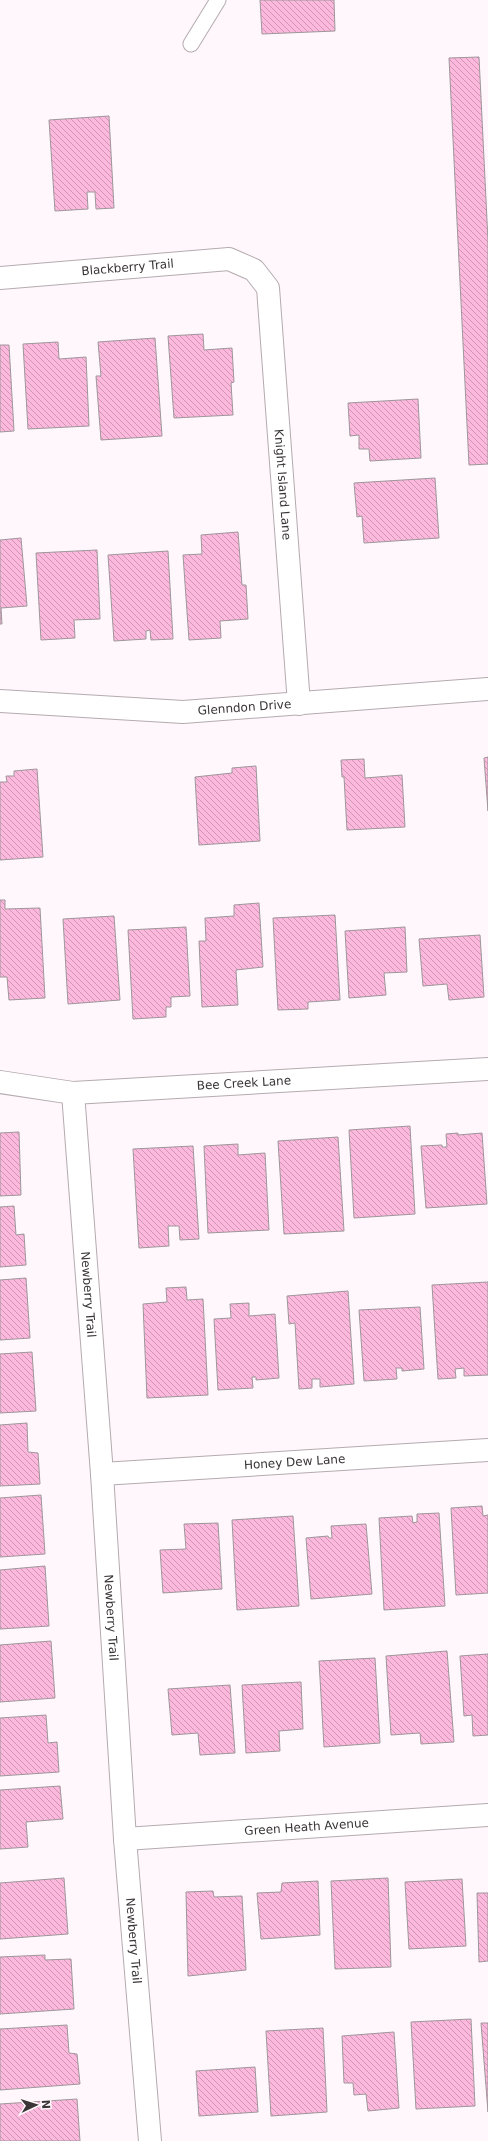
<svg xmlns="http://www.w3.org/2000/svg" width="488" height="2141" viewBox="0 0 488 2141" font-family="'DejaVu Sans',sans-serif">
<defs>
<pattern id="building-back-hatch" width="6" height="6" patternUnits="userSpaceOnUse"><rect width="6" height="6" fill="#fcb9dd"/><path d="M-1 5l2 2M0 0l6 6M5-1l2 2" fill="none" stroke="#cd97b4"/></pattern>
</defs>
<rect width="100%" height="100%" fill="#fff7fb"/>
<!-- building -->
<path fill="url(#building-back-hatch)" stroke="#9e969a" d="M260 0H334L335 31 262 34Z
M479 57 488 241V464L469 465 449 58Z
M109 116 114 208 96 209 95 192H87L88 209 55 211 49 120Z
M203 334 204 350 232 348 234 382 231 383 233 415 174 418 168 336Z
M155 338 162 436 101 440 96 376H101L98 342Z
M58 342 59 359 86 357 89 426 28 429 23 344Z
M0 345H9L14 431 0 432Z
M418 399 421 458 370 461 369 449H359V435L350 436 348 403Z
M435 478 439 538 364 543 362 516 357 517 354 483Z
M238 532 242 585H246L248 619 220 621 221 638 189 640 183 555 202 554 201 535Z
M21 538 27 606 1 608 2 624H0V540Z
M97 550 100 619 74 620 75 638 41 640 36 553Z
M168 551 173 639 151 640 150 630 146 631V639L114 641 108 555Z
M488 757V811L484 758Z
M364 759 365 778 402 775 405 827 347 830 344 777H342L341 760Z
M256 766 260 841 199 845 195 777 232 773V768Z
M37 769 43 857 0 860V782H7L6 776H14V771Z
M0 900H5V909L40 908 45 998 9 1000 7 977H0Z
M259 903 263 967 236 970 238 1005 202 1007 199 941H206L205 918 234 916V905Z
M335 915 340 1000 308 1002V1009L278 1010 273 918Z
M114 916 120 1000 68 1004 63 919Z
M186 927 190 996 171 997V1007H166V1017L133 1019 128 930Z
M405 927 407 972 384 973 386 995 349 998 345 931Z
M480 935 484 997 449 1000 447 984 423 986 419 939Z
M410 1126 415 1214 354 1218 349 1130Z
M19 1132 21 1195 0 1196V1133Z
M458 1133V1135L482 1133 487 1204 426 1208 421 1146 442 1145V1147H447L446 1134Z
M338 1137 344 1231 284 1234 278 1141Z
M238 1144V1155L265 1153 269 1230 208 1233 204 1146Z
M193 1146 199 1239 180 1240 179 1226H168L169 1246 139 1248 133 1149Z
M14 1206 16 1235 24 1234 26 1265 0 1267V1207Z
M26 1278 30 1338 0 1340V1280Z
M488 1282V1375L464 1376V1368L455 1369 456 1378 438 1379 432 1285Z
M186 1287 187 1300 203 1299 208 1395 147 1398 143 1304 167 1302 166 1288Z
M348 1291 354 1384 320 1387V1379H312V1388L299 1389 295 1323 289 1324 287 1296Z
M249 1303V1316L275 1314 279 1378 256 1380V1377H252L253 1388 218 1390 214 1319 231 1318 230 1304Z
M420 1307 424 1369 402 1371V1368H396L397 1379 364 1381 359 1310Z
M32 1352 36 1411 0 1413V1354Z
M27 1423 28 1452 38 1453 40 1484 0 1486V1425Z
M41 1495 45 1554 0 1557V1498Z
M482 1506 483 1516 488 1515V1593L456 1595 451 1508Z
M439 1513 445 1606 384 1610 379 1518 412 1516 413 1523 417 1522V1514Z
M293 1516 299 1606 237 1610 232 1520Z
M218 1523 222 1589 163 1593 160 1550 186 1549 184 1524Z
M366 1524 372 1594 311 1599 306 1538 328 1536 329 1538H332L331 1526Z
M45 1566 49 1626 0 1629V1570Z
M51 1641 55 1698 0 1702V1645Z
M447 1651 454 1742 421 1744 420 1733 391 1735 386 1656Z
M488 1654V1735L473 1736 472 1715 464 1716 460 1656Z
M375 1658 380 1743 324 1747 319 1661Z
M301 1682 303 1729 279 1731 280 1751 246 1753 242 1685Z
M230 1685 235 1753 200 1755 198 1733 172 1735 168 1689Z
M46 1715 48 1743 57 1742 59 1772 0 1776V1718Z
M60 1786 63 1819 26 1822 28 1847 0 1849V1790Z
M64 1878 68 1934 0 1939V1883Z
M388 1878 391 1967 335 1969 331 1881Z
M462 1879 466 1946 409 1949 405 1882Z
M318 1881 320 1935 261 1939 257 1893 281 1892 282 1883Z
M213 1891 214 1897 242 1896 246 1970 188 1976 186 1892Z
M477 1893H488V1961L479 1962Z
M45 1955V1960L71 1959 74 2009 0 2014V1957Z
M471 2019 475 2106 416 2109 411 2022Z
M481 2023H488V2112Z
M67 2025 69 2053 77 2054 80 2084 0 2090V2029Z
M323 2028 327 2112 271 2116 266 2031Z
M394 2032 399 2108 368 2111 366 2094 354 2095 353 2083H344L342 2036Z
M255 2067 258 2112 199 2116 196 2071Z
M77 2099 80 2141H0V2104Z"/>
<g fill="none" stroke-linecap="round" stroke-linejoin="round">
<!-- lane casing -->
<g stroke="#b4abb0" stroke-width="17">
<path id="lane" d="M191 44 218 0"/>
</g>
<!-- street casing -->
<g stroke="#b4abb0" stroke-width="24">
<g id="street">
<path id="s1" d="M0 278 229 259 254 270 268 288 299 704"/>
<path id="s2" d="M0 701 183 712 488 689"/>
<path id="s3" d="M0 1082 73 1093 488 1069"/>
<path id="s4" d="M73 1093 102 1474 125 1839 150 2141"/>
<path id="s5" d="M102 1474 488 1450"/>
<path id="s6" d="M125 1839 488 1815"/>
</g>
</g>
<!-- lane -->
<use href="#lane" stroke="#fff" stroke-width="15"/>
<!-- street -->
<use href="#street" stroke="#fff" stroke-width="22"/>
</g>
<g text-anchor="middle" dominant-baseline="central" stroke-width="4" stroke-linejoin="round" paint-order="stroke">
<!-- street labels -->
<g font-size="12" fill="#393537" stroke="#fff7fb">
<text stroke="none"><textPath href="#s1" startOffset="128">Blackberry Trail</textPath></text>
<text stroke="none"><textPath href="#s1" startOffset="477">Knight Island Lane</textPath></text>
<text stroke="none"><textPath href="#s2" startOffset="245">Glenndon Drive</textPath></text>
<text stroke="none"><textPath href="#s3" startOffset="245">Bee Creek Lane</textPath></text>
<text stroke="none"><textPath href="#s4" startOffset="202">Newberry Trail</textPath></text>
<text stroke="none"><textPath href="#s5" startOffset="193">Honey Dew Lane</textPath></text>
<text stroke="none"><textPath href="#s4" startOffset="526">Newberry Trail</textPath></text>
<text stroke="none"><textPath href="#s6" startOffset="182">Green Heath Avenue</textPath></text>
<text stroke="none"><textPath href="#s4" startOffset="850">Newberry Trail</textPath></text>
</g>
</g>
<!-- north arrow -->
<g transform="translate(36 2105) rotate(86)" stroke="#fff7fb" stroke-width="3" paint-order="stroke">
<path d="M0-3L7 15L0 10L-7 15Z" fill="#393537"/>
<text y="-6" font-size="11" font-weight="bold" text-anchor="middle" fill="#393537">N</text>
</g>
</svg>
